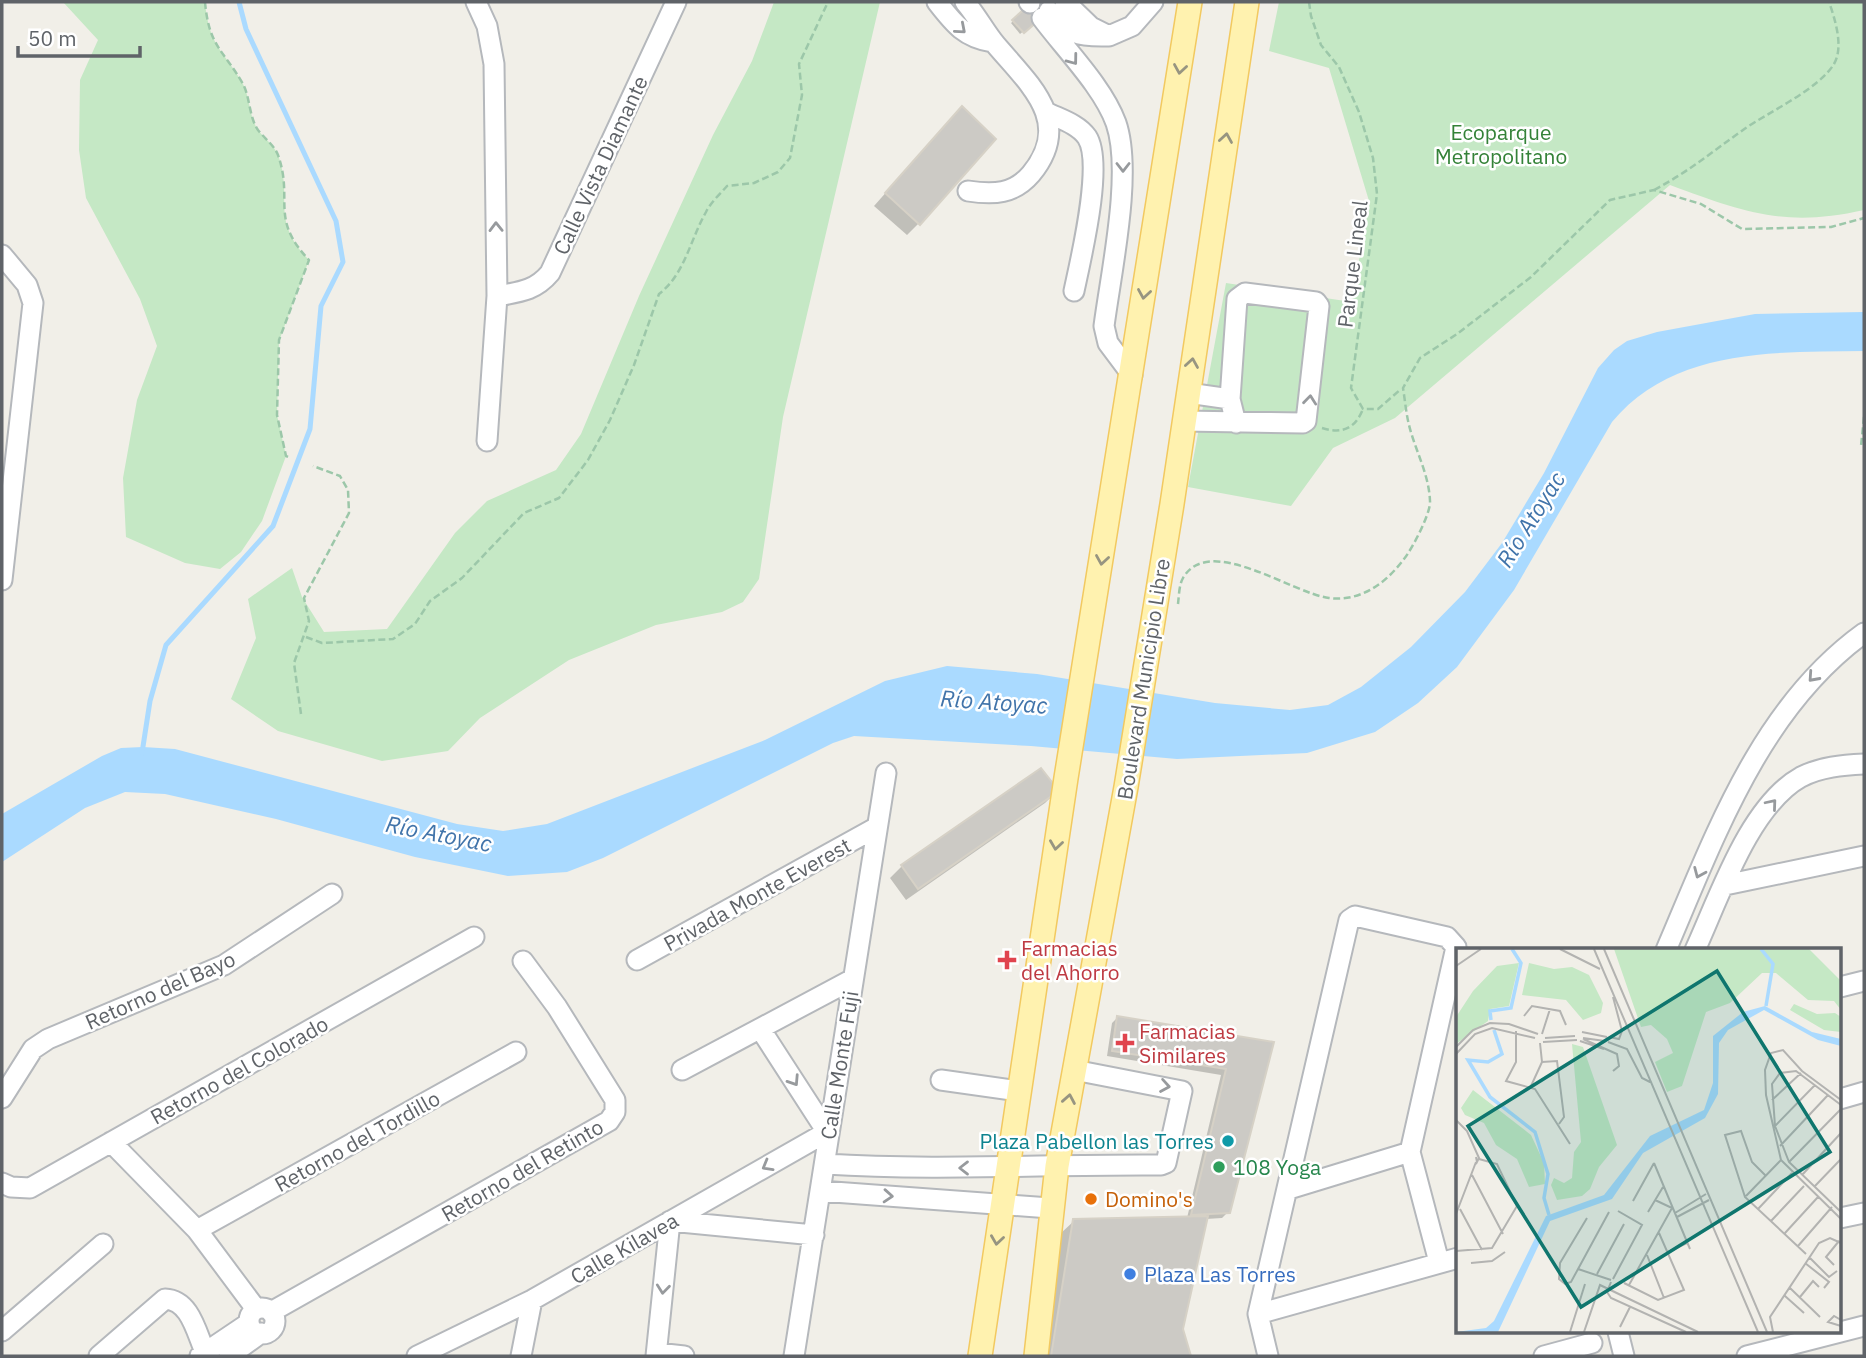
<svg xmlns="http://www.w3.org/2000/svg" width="1866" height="1358" viewBox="0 0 1866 1358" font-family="'IBM Plex Sans',sans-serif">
<rect width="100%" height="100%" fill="#f1efe8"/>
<!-- green -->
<path fill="#c5e8c5" d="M63 2H205C209 47 223 49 243 84 250 97 249 117 258 130 265 139 274 145 278 155 294 200 269 218 309 260L279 341 277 415 286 456 262 521 241 552 220 569 185 563 126 537 123 478 137 400 157 346 140 299 86 198 79 150 80 80 98 40Z
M774 2H880L783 417 759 579 743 602 722 612 656 625 569 660 480 718 448 751 382 761 278 731 231 699 256 638 248 599 292 568 302 597 324 632 387 629 455 533 487 501 556 470 581 434 639 296 713 135 752 61Z
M1279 2H1864V210C1785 228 1743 212 1670 185L1395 418 1333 448 1291 506 1188 487 1226 283 1352 302 1369 201 1329 68 1269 51Z"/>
<!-- water -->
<path fill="#aadaff" d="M1864 312V351C1775 352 1673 348 1612 422L1514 590 1457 667 1418 703 1375 732 1307 753 1177 759 1031 746 854 736 833 743 603 858 567 872 508 876 415 857 276 819 165 794 125 792 85 808 2 862V814L102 756 121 748 143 747 175 749 457 824 503 831 547 824 765 740 885 681 947 666 1037 674 1215 703 1290 710 1328 705 1361 687 1411 647 1465 592 1502 543 1544 473 1598 368 1614 350 1627 341 1657 332 1755 314Z"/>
<!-- shadow -->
<path fill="#0003" d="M1035 2H1058L1020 34 1011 23Z
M950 120 919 223 907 235 874 206Z
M1057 791 1045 803 906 900 890 878 902 866Z
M1117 1018 1272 1044 1228 1212 1222 1218 1206 1219 1181 1330 1189 1356H1042L1061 1233 1074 1221 1187 1218 1221 1075 1107 1056 1112 1023Z"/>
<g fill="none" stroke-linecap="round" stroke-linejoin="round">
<!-- stream -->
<path stroke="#aadaff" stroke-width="5" d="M142 753 150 701 166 645 273 526 310 429 321 306 343 262 336 221 246 29 239 2"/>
</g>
<!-- building -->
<path fill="#cccac5" stroke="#d6d1c6" stroke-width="2" d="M1032 2H1060L1024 33 1012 20Z
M962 106 996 139 920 225 885 193Z
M1041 768 1059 791 918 889 901 865Z
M1117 1016 1274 1042 1230 1213 1191 1215 1226 1069 1112 1051Z
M1208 1216 1183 1329 1191 1356H1051L1073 1219Z"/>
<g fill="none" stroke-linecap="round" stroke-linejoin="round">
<!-- minor casing -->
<g stroke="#b5b8bc" stroke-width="23">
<path id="minor" d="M476 2 487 26 494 64 497 296 487 441
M937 2C954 24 965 38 993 42
M965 2C977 16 985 32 996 45 1030 85 1074 122 1031 174 1014 194 994 195 968 191
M1029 2 1030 3
M1065 2 1091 27 1109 36 1132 26 1153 2
M1049 11C1070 34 1077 37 1108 36
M1042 18C1065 49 1103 87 1116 123 1133 172 1111 272 1104 326L1108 343 1132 375
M1046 112C1060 119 1078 124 1087 137 1104 163 1081 258 1074 291
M2 255 27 285 33 303 2 580
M497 296C519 292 535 291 550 273L676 2
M1188 393 1230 399
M1184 421 1303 423 1306 421 1319 306 1316 302 1245 293 1237 299 1230 399 1236 423
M1725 885 1864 856
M1666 950C1715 836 1760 708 1864 633
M1695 950C1719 898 1749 806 1801 777 1820 767 1843 765 1864 764
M637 960 877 827
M1840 987 1864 981
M682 1070 853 979
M941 1080 1019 1091
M2 1098 33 1049 48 1039 224 965 332 894
M1840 1099 1864 1092
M111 1142 197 1230 256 1309
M825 1164C937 1171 1049 1164 1161 1165L1166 1163 1182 1091 1074 1070
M2 1183 11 1187 30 1188 474 937
M1289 1189 1410 1152
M820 1191 1050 1208
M1840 1218 1864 1213
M670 1221 814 1235
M197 1230 516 1052
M249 1321a13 13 0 1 1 26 0a13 13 0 1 1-26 0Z
M271 1312 609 1121 615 1112V1100L557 1007 523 961
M1258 1314 1458 1258
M2 1331 103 1244
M1618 1332 1624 1356
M657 1353 684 1356
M99 1356 165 1299C192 1300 197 1337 207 1356
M200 1356 249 1323
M229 1356 261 1333
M417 1356 532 1300 827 1132 761 1030
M521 1356 532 1300
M656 1356 670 1221
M794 1356 886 773
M1268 1356 1258 1314 1349 920 1355 916 1447 937 1456 947 1410 1152 1439 1262
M1544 1356 1592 1343
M1747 1356 1864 1326"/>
</g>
<!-- major casing -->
<g stroke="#f2c960" stroke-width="26">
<path id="major" d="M980 1356 1066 778 1190 2
M1036 1356 1057 1166 1126 787 1172 504 1247 2"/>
</g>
<!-- path -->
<path stroke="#9cc7a9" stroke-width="2.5" stroke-dasharray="7 3.5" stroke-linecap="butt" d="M205 2C209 47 223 49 243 84 250 97 249 117 258 130 265 139 274 145 278 155 294 200 269 218 309 260L279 340 277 415 286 456 291 458
M1309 2 1311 16 1321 45 1339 67 1359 112 1373 158 1377 194 1351 388 1363 409H1378L1401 389
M1654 190C1688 172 1712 152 1743 130 1768 112 1818 90 1834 64 1844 47 1835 19 1829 2
M1864 417 1861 446 1864 447
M1322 428C1342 434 1355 429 1363 409
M1178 604C1179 596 1179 585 1183 578 1209 533 1291 593 1329 598 1361 602 1386 583 1404 559 1412 549 1431 513 1430 501 1429 474 1415 450 1409 425 1406 413 1405 400 1403 388L1420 358 1457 334 1531 277 1610 200 1654 190 1701 204 1742 229 1831 227 1864 218
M306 637 322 643 393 639 415 624 430 601 462 578 524 513 559 498 588 460 610 420 634 365 659 294C685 274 690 240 706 212 711 202 720 194 727 186L754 183 778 172 790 158 802 95 799 64 828 2
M301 714 294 663 309 621 304 598 349 513 348 490 340 476 313 466"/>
<!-- minor -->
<use href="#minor" stroke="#fff" stroke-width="19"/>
<!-- major -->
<use href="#major" stroke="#fff2af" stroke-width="23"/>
</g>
<!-- one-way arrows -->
<defs><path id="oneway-chevron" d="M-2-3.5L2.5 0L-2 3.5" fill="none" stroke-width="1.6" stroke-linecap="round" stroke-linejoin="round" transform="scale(1.75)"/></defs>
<g stroke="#979a9d">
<use href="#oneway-chevron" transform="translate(961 29) rotate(41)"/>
<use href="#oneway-chevron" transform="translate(1073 60) rotate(53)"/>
<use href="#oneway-chevron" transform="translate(1123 167) rotate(90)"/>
<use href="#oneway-chevron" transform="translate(496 227) rotate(-91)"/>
<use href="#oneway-chevron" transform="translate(1310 400) rotate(-84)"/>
<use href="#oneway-chevron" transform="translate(1813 677) rotate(132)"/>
<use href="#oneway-chevron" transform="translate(1772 804) rotate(-50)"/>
<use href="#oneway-chevron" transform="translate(1699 873) rotate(113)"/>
<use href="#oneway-chevron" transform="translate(794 1081) rotate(57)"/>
<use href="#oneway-chevron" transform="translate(1165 1086) rotate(10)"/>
<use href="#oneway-chevron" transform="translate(767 1166) rotate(150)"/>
<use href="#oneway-chevron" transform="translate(964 1168) rotate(180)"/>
<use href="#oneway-chevron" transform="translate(888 1196) rotate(4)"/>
<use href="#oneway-chevron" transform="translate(663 1289) rotate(96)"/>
</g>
<g stroke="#979581">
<use href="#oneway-chevron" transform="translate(1180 69) rotate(99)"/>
<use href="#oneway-chevron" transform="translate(1226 138) rotate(-81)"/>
<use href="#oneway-chevron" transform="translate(1144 294) rotate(99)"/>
<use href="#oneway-chevron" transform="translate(1192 363) rotate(-81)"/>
<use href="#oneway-chevron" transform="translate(1102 560) rotate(99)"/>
<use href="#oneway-chevron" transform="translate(1056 845) rotate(98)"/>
<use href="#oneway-chevron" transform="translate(1069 1099) rotate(-80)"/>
<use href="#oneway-chevron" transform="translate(997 1240) rotate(98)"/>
</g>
<!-- markers -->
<g fill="#e0444e" stroke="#fff" stroke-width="2.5">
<path d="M1003.5 949.5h7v7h7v7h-7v7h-7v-7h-7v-7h7z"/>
<path d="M1121.5 1032.5h7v7h7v7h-7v7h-7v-7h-7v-7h7z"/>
</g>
<circle fill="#0f9aa8" stroke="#fff" stroke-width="2.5" cx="1228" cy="1141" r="7"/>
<circle fill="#2e9e5b" stroke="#fff" stroke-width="2.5" cx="1219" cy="1167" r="7"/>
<circle fill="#e8710a" stroke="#fff" stroke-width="2.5" cx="1091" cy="1199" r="7"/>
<circle fill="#3f7fe0" stroke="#fff" stroke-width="2.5" cx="1130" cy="1274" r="7"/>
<g text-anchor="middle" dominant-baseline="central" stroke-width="5" stroke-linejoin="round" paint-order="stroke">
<!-- park labels -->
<g font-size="21" fill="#348238" stroke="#fff">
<text x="1501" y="132">Ecoparque<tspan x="1501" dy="24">Metropolitano</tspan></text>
</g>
<!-- street labels -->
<g font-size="21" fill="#5f6368" stroke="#fff">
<text transform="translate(600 165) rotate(-65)">Calle Vista Diamante</text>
<text transform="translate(1352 264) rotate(-83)">Parque Lineal</text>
<text transform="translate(1143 679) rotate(-81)">Boulevard Municipio Libre</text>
<text transform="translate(757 894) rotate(-29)">Privada Monte Everest</text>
<text transform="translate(160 990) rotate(-24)">Retorno del Bayo</text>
<text transform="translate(839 1065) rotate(-81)">Calle Monte Fuji</text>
<text transform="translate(239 1070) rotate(-29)">Retorno del Colorado</text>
<text transform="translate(357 1141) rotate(-29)">Retorno del Tordillo</text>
<text transform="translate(522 1170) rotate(-30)">Retorno del Retinto</text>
<text transform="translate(624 1248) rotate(-30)">Calle Kilavea</text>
</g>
<!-- health labels -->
<g font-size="21" fill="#be3a42" stroke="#fff" text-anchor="start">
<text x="1021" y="948">Farmacias<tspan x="1021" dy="24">del Ahorro</tspan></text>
<text x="1139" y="1031">Farmacias<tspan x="1139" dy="24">Similares</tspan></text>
</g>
<!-- culture labels -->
<g font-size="21" fill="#0d838f" stroke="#fff" text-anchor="end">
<text x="1214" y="1141">Plaza Pabellon las Torres</text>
</g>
<!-- leisure labels -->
<g font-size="21" fill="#27864d" stroke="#fff" text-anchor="start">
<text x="1233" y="1167">108 Yoga</text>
</g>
<!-- food labels -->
<g font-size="21" fill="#c56008" stroke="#fff" text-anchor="start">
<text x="1105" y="1199">Domino's</text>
</g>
<!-- shop labels -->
<g font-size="21" fill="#366cbe" stroke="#fff" text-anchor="start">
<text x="1144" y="1274">Plaza Las Torres</text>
</g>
<!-- water labels -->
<g font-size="23" font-style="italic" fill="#4174aa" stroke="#fff">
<text transform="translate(1530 519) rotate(-58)">Río Atoyac</text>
<text transform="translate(994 701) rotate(4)">Río Atoyac</text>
<text transform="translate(439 833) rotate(11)">Río Atoyac</text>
</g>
</g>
<!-- overview -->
<g transform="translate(1456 948)">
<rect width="385" height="385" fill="#f1efe8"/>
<path d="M353 1 385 33V62L378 53 352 52 320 25H306L274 55 250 64 226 138 211 144 199 114 217 105 211 91 195 77 185 79 158 1ZM63 15 53 58 34 61 32 73 0 96V69L17 43 41 18ZM73 15 98 21 116 19 133 27 147 55 145 65 127 72 110 52 66 47ZM338 56 361 66 379 65 385 69V84L368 82 334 62ZM116 96 127 99 161 197 143 219 134 241 126 248 101 252 95 237 98 230 108 235 116 230 118 204 125 194ZM17 142 75 187 88 215 89 236 73 239 61 211 40 197 28 175 9 167 5 160Z" fill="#c5e8c5"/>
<path d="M309 58 356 84 385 91V98L362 92 308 62 272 82 263 95 262 146 249 170 187 205 156 251 94 273 42 384H0L30 380 38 373 90 268 148 247 194 188 248 162 257 135V88L287 64Z" fill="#aadaff"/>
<path fill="none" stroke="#aadaff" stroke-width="3.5" d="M305 1 317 16 310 58M35 72 34 63 55 60 65 15 56 1M38 82 46 106 32 114 12 112 34 149 79 184 92 226 88 250 93 267"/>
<path fill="none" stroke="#b3b3b1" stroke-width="2" d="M104 1 144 21M138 1 302 384M148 1 311 384M0 18 25 1M68 68 76 58 104 63 110 77M60 83V114L50 133 79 141 114 196M126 84 151 89M86 86 94 61M153 89 163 91 166 83 157 49M89 90 119 88M127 90 149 93M127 91 161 106 163 118 157 123M124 93 148 101M87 94 121 92M152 94 171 101 186 130 194 134M0 99 17 82 34 75 53 76 82 86M0 106 19 86 36 80 79 90M86 114 101 113 108 169 103 176M75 138 86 114 84 95M316 152 345 125M385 152 346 123 327 102 315 105 309 122 310 147 325 212 385 271M385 157 340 123 324 125 316 136 319 178 333 214 385 264M0 172 11 183 23 210 21 214 20 209M319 178 359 137M324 198 372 147M333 214 385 161M198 215 234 301M16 227 47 286M309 227 296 214 285 183 269 187 289 249 350 306M346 227 385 185M358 239 385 211M290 248 325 212M177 253 198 215M4 261 26 302M302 261 336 225M192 264 207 239M219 265 250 246M0 266 20 214M221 269 253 252M131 270 104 315 103 331 109 336 115 334 153 264M315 273 348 238M329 285 362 249M342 298 376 259M0 303 36 300 61 258 41 216 23 211M212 304 231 295M191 307 208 350M353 309 373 329 381 323M15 315 36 313 49 304M349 315 373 334 368 340M378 317 370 309 383 293M122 321 155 332M141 326 168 276M157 331 186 277 162 263M155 334 151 344 155 350 230 384M168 335 202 352 228 342 203 285M173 337 216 260 199 252M334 340 364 369M329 348 348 365M344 349 357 333 363 339M385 372 378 368 372 374 385 378M164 379 174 359M114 384 129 336M128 384 144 337 242 384M317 384 314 369 363 295 374 290 385 295"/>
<path fill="#0f766e" fill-opacity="0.15" stroke="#0f766e" stroke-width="3.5" d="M261 23 374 204 125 359 12 178Z"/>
<rect width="385" height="385" fill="none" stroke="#5f6368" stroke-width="3.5"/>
</g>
<!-- border -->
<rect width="1866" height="1358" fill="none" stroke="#5f6368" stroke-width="7"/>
<!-- scale -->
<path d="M18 46v10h122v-10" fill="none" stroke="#5f6368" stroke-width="3.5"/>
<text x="28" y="46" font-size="21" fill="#5f6368" stroke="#ffffff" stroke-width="5" paint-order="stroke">50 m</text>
</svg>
